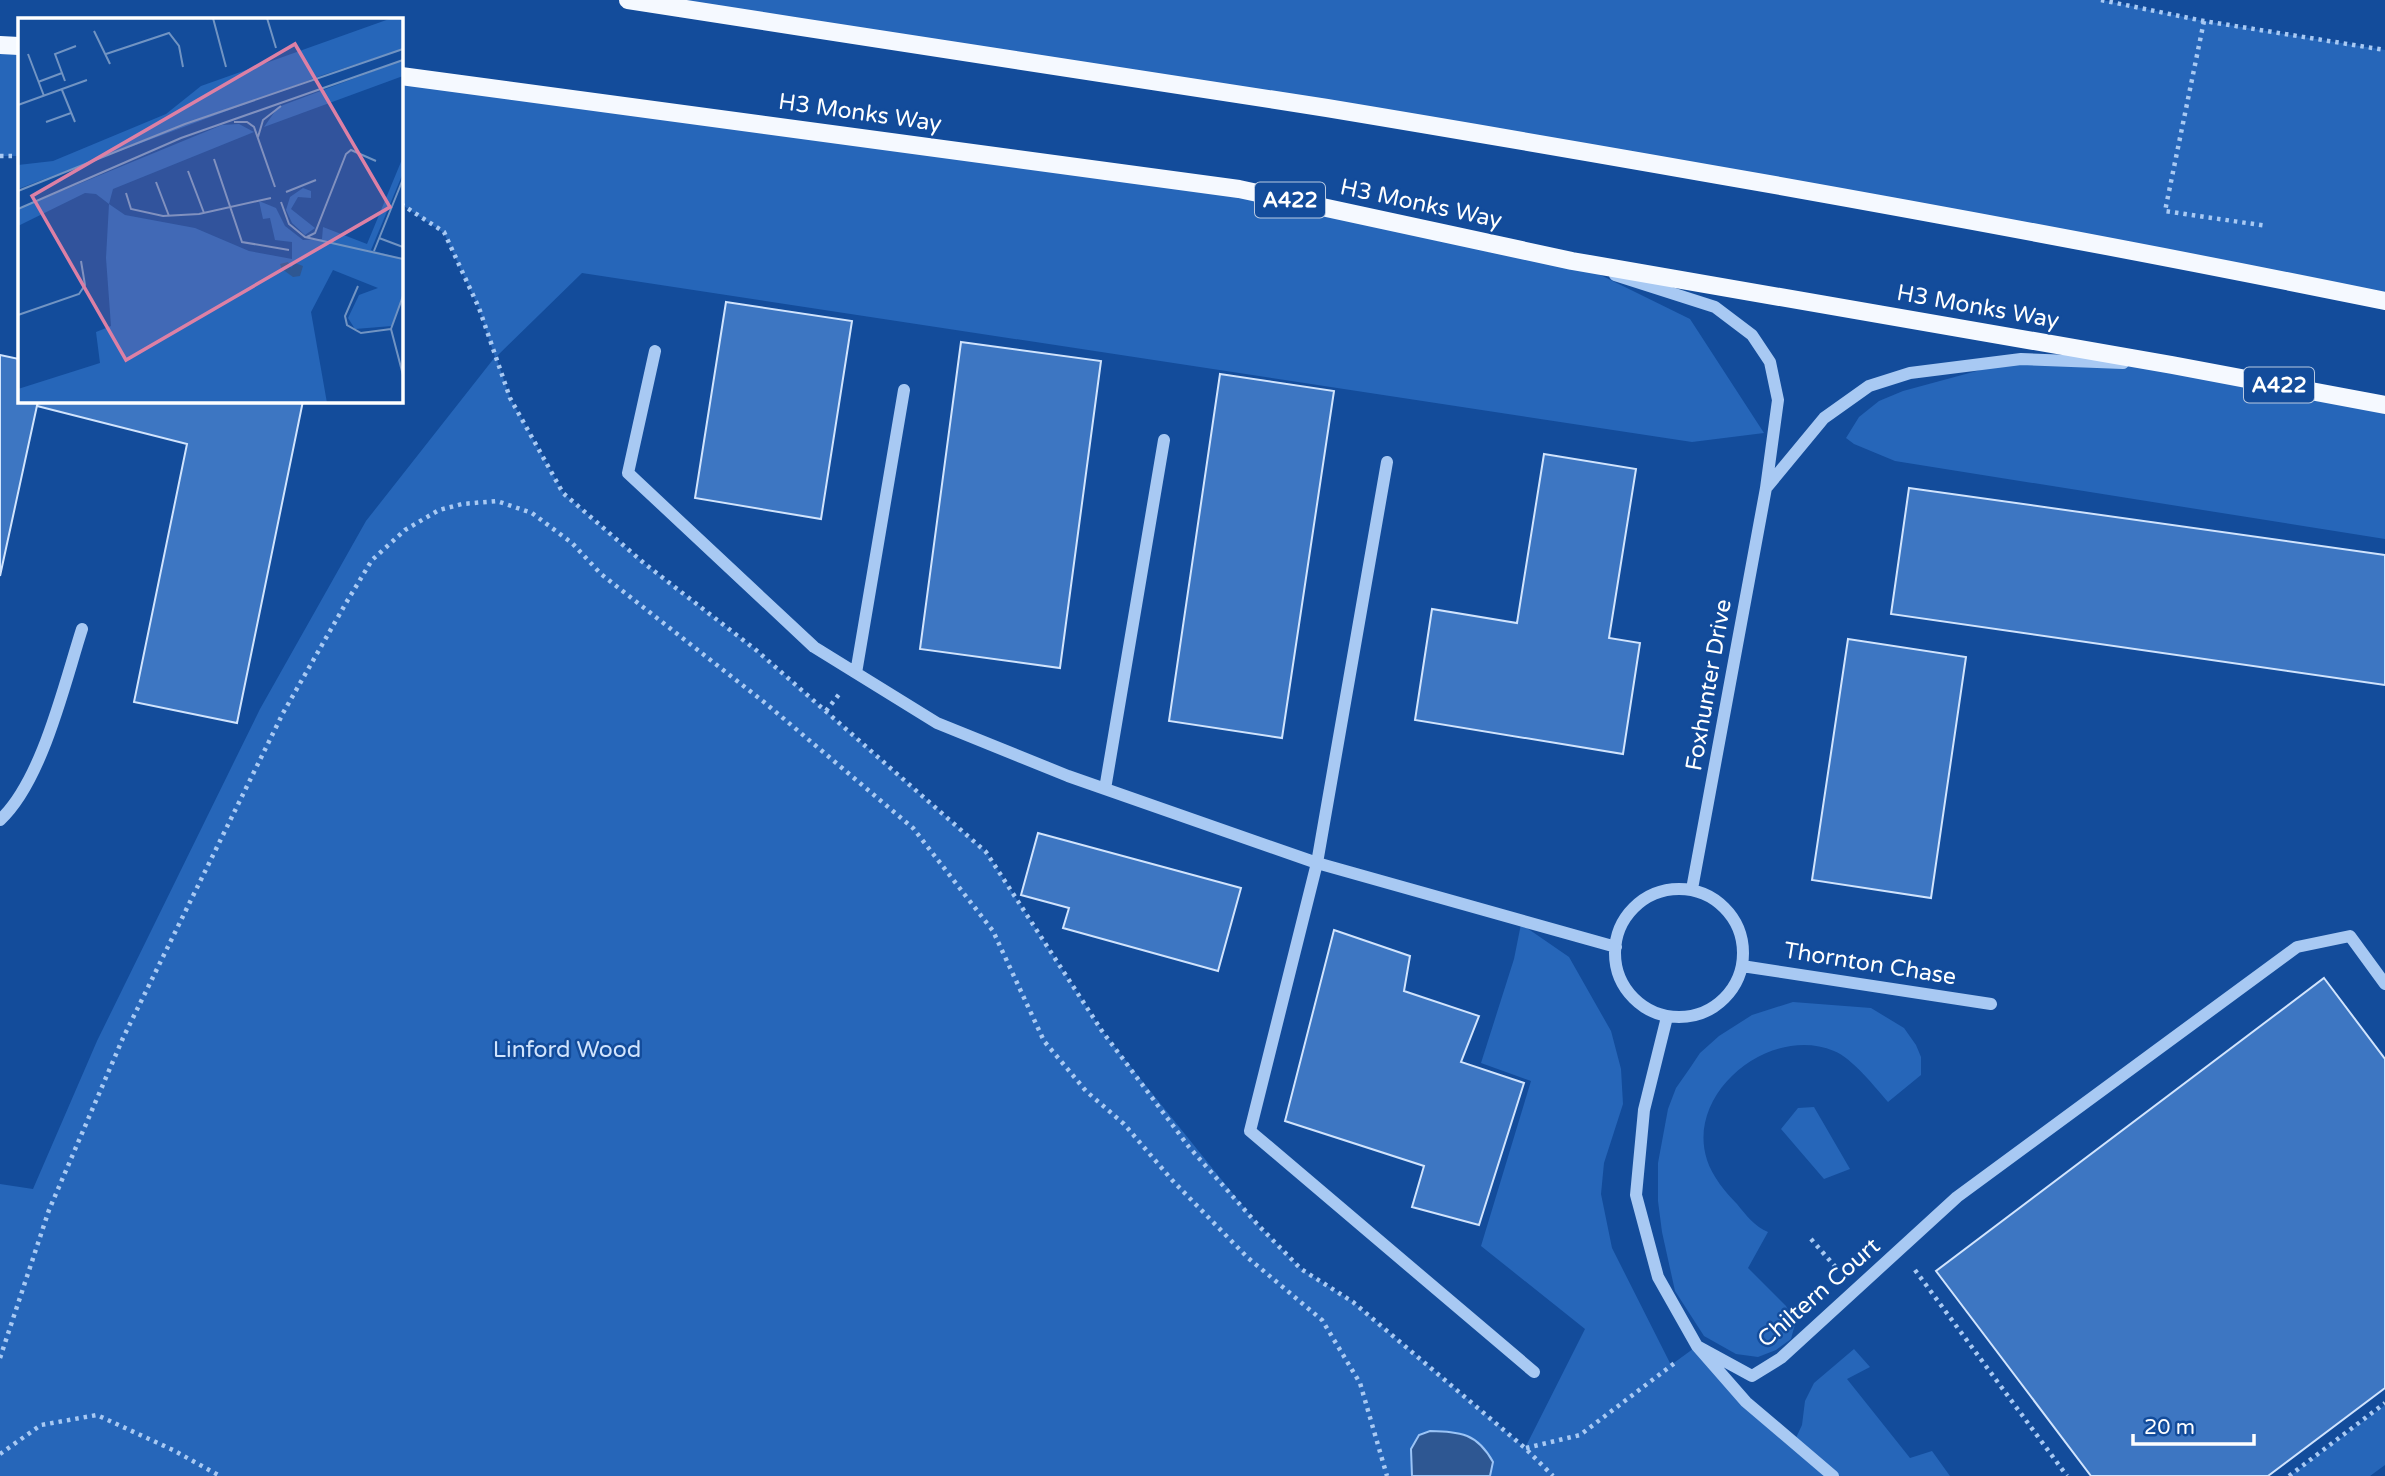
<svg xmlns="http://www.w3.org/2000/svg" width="2385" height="1476" viewBox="0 0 2385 1476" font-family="'Varela Round',sans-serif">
<rect width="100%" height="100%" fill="#134c9b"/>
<!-- green -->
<path fill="#2666b9" d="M628 0H2102L2204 21 2385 50V301L2142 251Z
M0 45 19 46V156H0Z
M401 76 1239 189 1572 261 1690 319 1764 433 1692 442 582 273 496 357 510 398 563 493 645 564 756 650 986 852 1102 1031 1258 1225 1301 1269 1353 1302 1525 1448 1585 1329 1481 1246 1531 1081 1481 1063 1514 959 1521 924 1569 957 1611 1031 1621 1069 1623 1104 1604 1163 1601 1194 1612 1248 1671 1365 1697 1346 1794 1442 1802 1425 1805 1401 1814 1383 1854 1349 1870 1367 1847 1379 1910 1458 1932 1451 1950 1476H0V1184L33 1189 97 1041 260 709 366 521 495 357 479 308 444 233 401 204Z
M2021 359 2172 365 2385 405V539L1895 461 1854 444 1846 438 1859 417 1879 401 1903 391Z
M1793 1002 1871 1008 1904 1028 1916 1045 1921 1057V1075L1888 1102C1875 1087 1852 1058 1834 1051 1771 1024 1685 1092 1707 1160 1712 1176 1726 1193 1737 1204 1746 1215 1755 1227 1768 1232L1748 1268 1786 1306 1795 1324 1791 1339 1776 1350 1758 1357 1736 1354 1704 1336 1675 1291 1662 1232 1658 1201V1163L1668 1109 1676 1088 1690 1068 1700 1053 1719 1036 1752 1015Z
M1814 1107 1850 1169 1824 1179 1781 1129 1798 1108Z
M2385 1405V1465L2370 1476H2290Z"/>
<!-- water -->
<path fill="#2e5792" stroke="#9bc4f6" stroke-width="2" d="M1430 1431C1461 1432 1477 1433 1493 1462L1490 1476H1412L1411 1449 1419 1435Z"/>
<!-- building -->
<path fill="#3d76c2" stroke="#d1e4fd" stroke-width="2" d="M726 302 852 321 821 519 695 498Z
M961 342 1101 361 1060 668 920 649Z
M0 355 19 359V401H38L0 576Z
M1220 374 1334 391 1282 738 1169 721Z
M38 401H303L237 723 134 702 187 444 37 406Z
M1544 454 1636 469 1609 638 1640 643 1623 754 1415 720 1432 609 1517 623Z
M1909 488 2385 555V685L1891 614Z
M1848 639 1966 657 1931 898 1812 880Z
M1038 833 1241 888 1218 971 1063 928 1069 908 1021 895Z
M1334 930 1410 956 1404 991 1479 1016 1461 1062 1524 1083 1479 1225 1412 1207 1424 1166 1285 1121Z
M2324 978 2385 1059V1388L2268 1476H2091L1936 1271Z"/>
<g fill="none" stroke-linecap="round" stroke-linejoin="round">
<!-- path -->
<path stroke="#a8c9f3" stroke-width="4.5" stroke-dasharray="3.5 5" stroke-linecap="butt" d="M2101 0 2204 21 2385 50
M2204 21 2165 211 2267 226
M0 156H19
M401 204 444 232 479 308 510 398 563 493 645 564 756 650 986 852 1102 1031 1189 1147 1258 1225 1301 1269 1353 1302 1525 1448 1553 1476
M826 711 840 693
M1811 1239 1839 1271
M1915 1270 2067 1476
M0 1358 49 1210 123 1038 283 713 346 603 372 560 405 530 439 510 462 504 497 501 532 513 572 543 601 574 764 702 913 828 993 931 1044 1041 1086 1091 1124 1124 1172 1180 1247 1257 1322 1320 1360 1383 1387 1476
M1526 1448 1580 1435 1676 1362
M0 1454 41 1425 97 1415 173 1450 220 1476
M2289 1476 2385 1403"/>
<!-- minor -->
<path stroke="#a8c9f3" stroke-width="12" d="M1615 275 1715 307 1752 335 1770 362 1778 400 1766 488 1692 889
M655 351 628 473 814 647 937 723 1068 776 1317 863 1616 947
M1387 462 1317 863 1250 1131 1534 1372
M1767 487 1824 418 1869 386 1910 373 2021 359 2123 363
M856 673 904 390
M1105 789 1164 440
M0 820C42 781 64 685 82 629
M1615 953a64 64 0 1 1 128 0a64 64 0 1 1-128 0Z
M1742 966 1991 1004
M1667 1017 1644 1110 1636 1195 1658 1277 1697 1346 1746 1402 1833 1476
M1697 1346 1752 1376 1781 1358 1957 1197 2297 947 2350 936 2385 984"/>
<!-- major -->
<path stroke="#f5f9ff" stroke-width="18" d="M628 0C861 37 1095 70 1327 108 1681 167 2034 229 2385 301
M0 45 19 46
M401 76 1239 189 1572 261 2172 365 2385 405"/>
</g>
<g text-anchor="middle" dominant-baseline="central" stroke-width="5" stroke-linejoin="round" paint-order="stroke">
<!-- shield labels -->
<g fill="#134c9b" stroke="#b8c9e1" stroke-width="2">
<rect x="1255" y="182.5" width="70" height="35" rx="5"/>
<rect x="2244" y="367.5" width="70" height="35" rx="5"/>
</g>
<g font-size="21" font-weight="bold" fill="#fff">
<text x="1290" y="200">A422</text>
<text x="2279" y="385">A422</text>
</g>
<!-- street labels -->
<g font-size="23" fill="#fff" stroke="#134c9b">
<text transform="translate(860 113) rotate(8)">H3 Monks Way</text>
<text transform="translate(1421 204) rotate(12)">H3 Monks Way</text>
<text transform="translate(1978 307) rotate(10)">H3 Monks Way</text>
<text transform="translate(1709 685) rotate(-80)">Foxhunter Drive</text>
<text transform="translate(1870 964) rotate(9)">Thornton Chase</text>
<text transform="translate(1819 1293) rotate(-41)">Chiltern Court</text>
</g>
<!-- park labels -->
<g font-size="23" fill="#d1e4fd" stroke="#134c9b">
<text x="567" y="1050">Linford Wood</text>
</g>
</g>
<!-- overview -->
<g transform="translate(18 18)">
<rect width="385" height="385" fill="#134c9b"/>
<path d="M374 0H385V31L305 57 0 171V147L35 143 148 96 183 68ZM385 42V58L246 109 260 89ZM221 106 236 114 95 171 91 186 107 197 177 210 231 233 274 241V224L257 222 252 200 245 201 241 183 258 190 267 208 285 222 304 221 305 209 349 226 385 139V155L353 232 385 241V278L374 308 337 311 330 300 341 277 360 270 315 252 293 294 309 385H0V371L82 345 78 314 93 308 88 240 91 186 78 176 67 175 0 208V191L204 107ZM285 170 293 173V180L280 179 273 191 297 210 287 217 274 205 268 192 272 179Z" fill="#2666b9"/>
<path d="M270 244 273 250 277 245 285 248 282 258 275 259 264 251 262 246Z" fill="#2e5792"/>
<path fill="none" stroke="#7194c3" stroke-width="2" d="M195 0 208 49M249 0 258 30M76 13 92 46M10 36 26 78M88 36 151 15 161 28 165 49M47 63 37 36 58 28M20 64 44 55M44 72 57 104M0 87 69 62M28 104 53 95M216 104H229L236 109 257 169M240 119 245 102 263 88M196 141 224 224 271 232M170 153 186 195M138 164 151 198M0 173 167 106 385 31M268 174 298 162M108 175 113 191 145 198 181 196 253 180M263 184 271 206 287 219 385 241M0 191 163 120 385 42M289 219 297 215 328 136 333 132 358 143M361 220 385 229M356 233 385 161M340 268 327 298 329 307 343 315 373 311M385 278 373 311 385 357M0 297 61 276 67 267 63 243"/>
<path fill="#dd80a5" fill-opacity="0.15" stroke="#dd80a5" stroke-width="3.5" d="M277 26 372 189 108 342 14 178Z"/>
<rect width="385" height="385" fill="none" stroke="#fff" stroke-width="3.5"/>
</g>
<!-- scale -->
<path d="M2133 1434v10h121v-10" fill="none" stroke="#ffffff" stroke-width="3.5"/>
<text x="2144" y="1434" font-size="21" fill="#ffffff" stroke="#134c9b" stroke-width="5" paint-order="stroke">20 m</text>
</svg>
